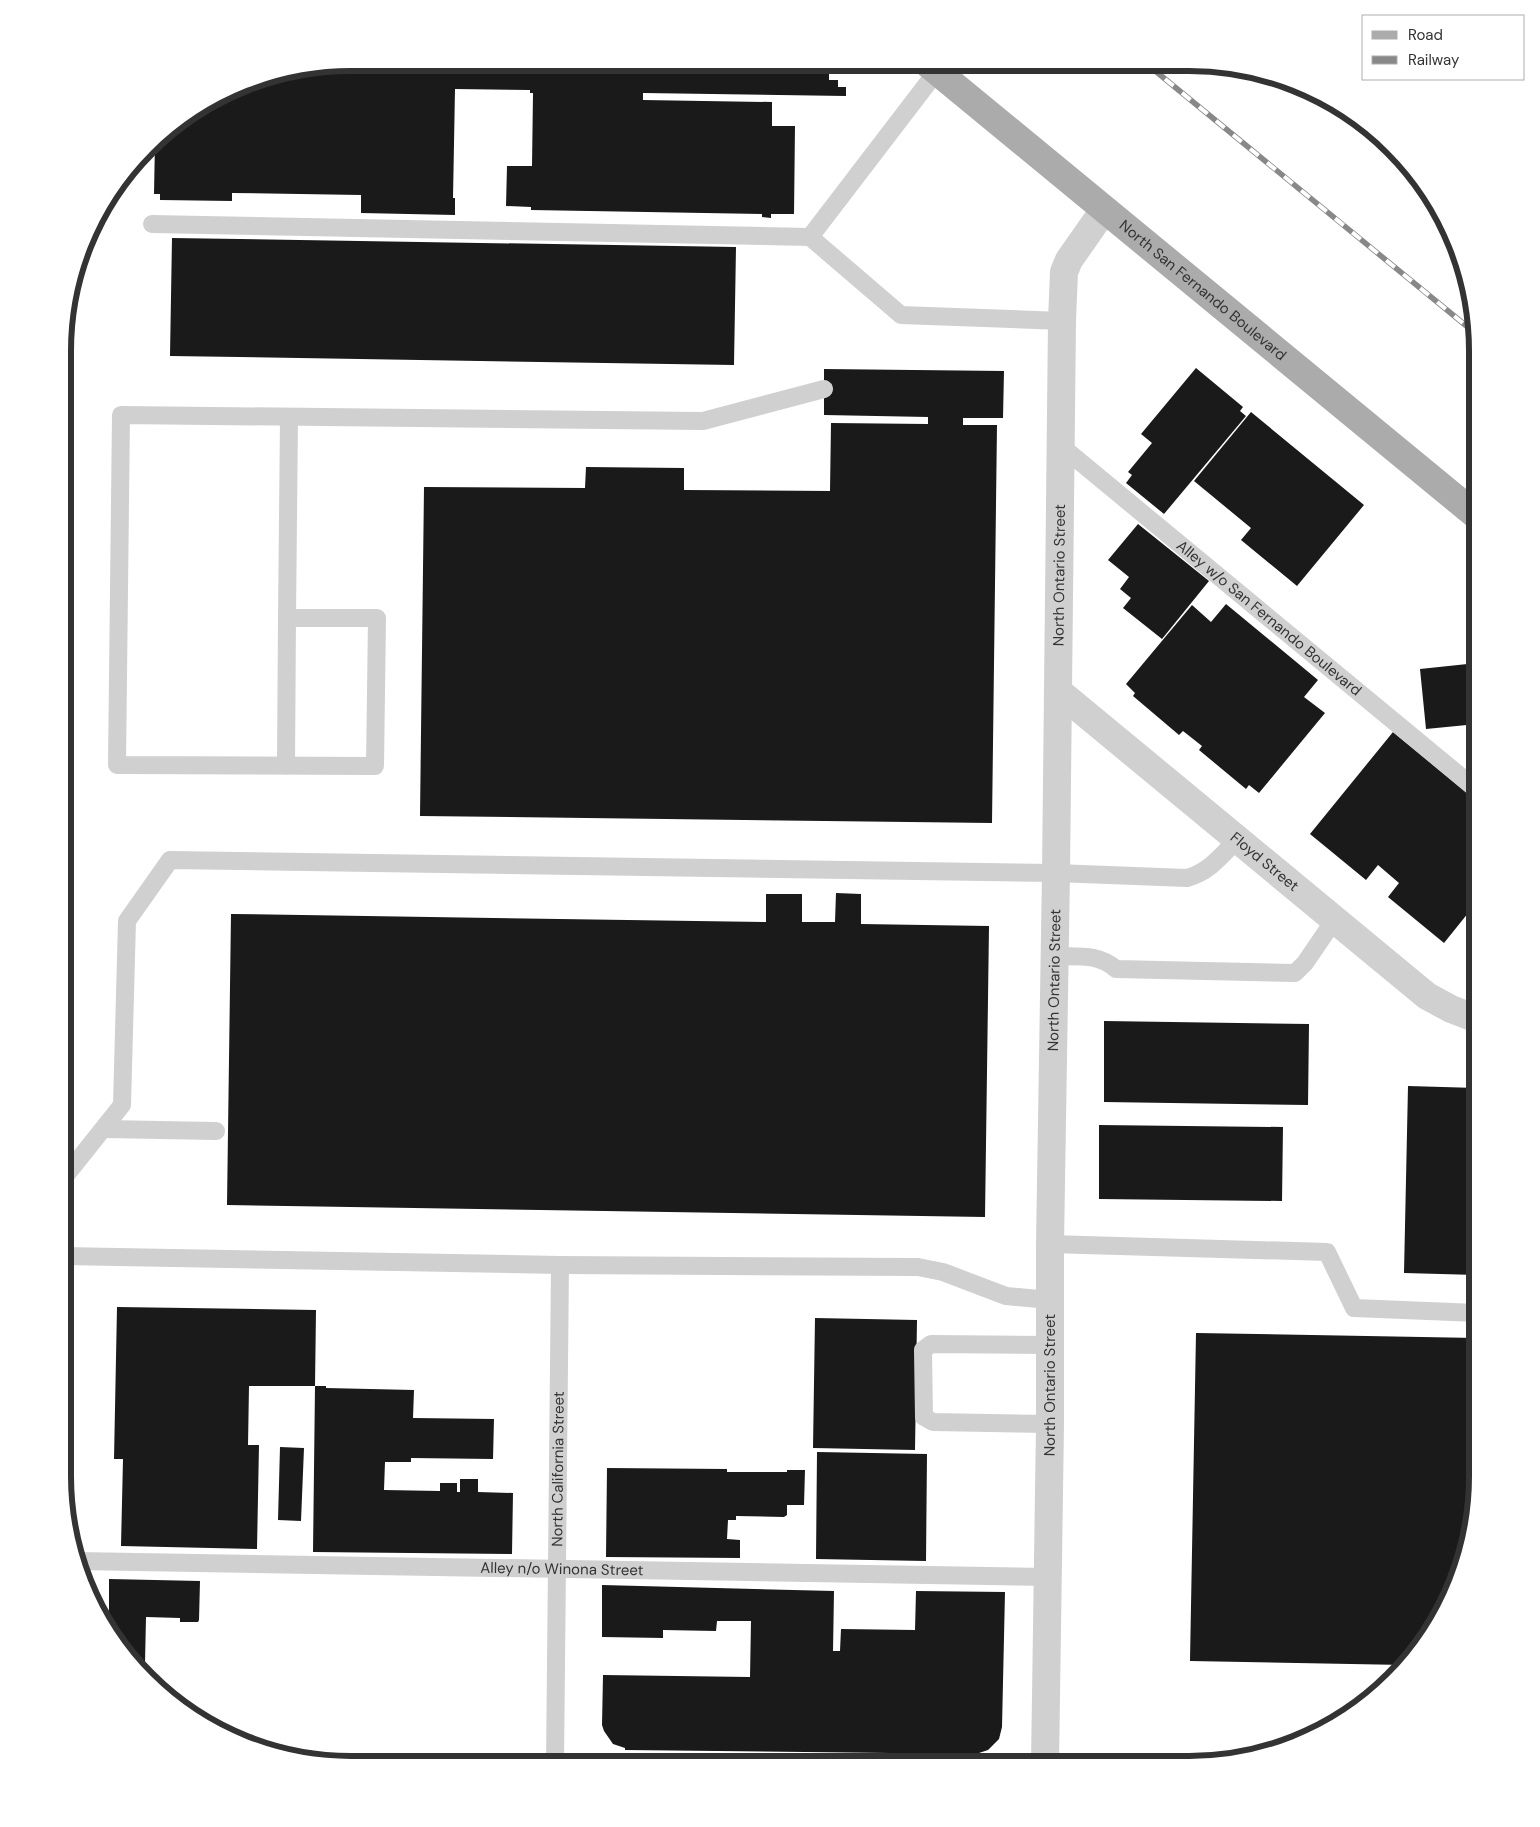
<svg xmlns="http://www.w3.org/2000/svg" width="1540" height="1827" viewBox="0 0 1540 1827" font-family="'DM Sans',sans-serif">
<rect width="100%" height="100%" fill="#fff"/>
<!-- building -->
<path fill="#1a1a1a" d="M351 62 644 63 815 66V73H829V80H838V87H846V96L643 93V100L772 102V126H795L794 214H771V218L762 217V214L531 210V207L506 206 507 166H532L533 93H530V90L455 89 453 198H455V215L361 213V195L232 193V201L160 200V194H154L155 141 161 134 258 78Z
M172 238 736 247 734 365 170 356Z
M1196 368 1243 407 1240 411 1246 416 1164 514 1126 483 1132 475 1128 472 1152 443 1141 434Z
M824 369 1004 371 1003 418H963V425H997L992 823 420 816 424 487 585 488 586 467 684 468V490L830 491 831 423 928 424V417L824 415Z
M1251 412 1364 505 1297 586 1241 540 1251 528 1194 481Z
M1138 524 1209 581 1162 639 1123 608 1131 598 1120 589 1129 577 1108 560Z
M1226 604 1318 680 1304 697 1325 713 1259 793 1249 785 1246 789 1199 750 1202 746 1183 731 1179 735 1133 696 1135 693 1126 684 1192 605 1211 622Z
M1477 663V724L1426 729 1420 669Z
M1393 732 1477 801V902L1444 943 1388 897 1399 883 1378 865 1366 880 1310 834Z
M836 893 861 894V924L989 926 985 1217 227 1205 231 914 766 922V894H802V922H835Z
M1104 1021 1309 1024 1308 1105 1104 1102Z
M1408 1086 1477 1088V1275L1404 1273Z
M1099 1125 1283 1127 1282 1201 1099 1199Z
M117 1307 316 1310 315 1386H249L248 1445H259L257 1549 121 1546 123 1459H114Z
M815 1318 917 1320 915 1450 813 1448Z
M1196 1333 1477 1338V1495L1462 1569 1439 1621 1405 1665 1190 1661Z
M315 1386H326V1388L414 1390 413 1418 494 1419 493 1459 411 1458V1462H385L384 1490 440 1491V1483H457V1492H460V1479H478V1492L513 1493 512 1554 313 1552Z
M280 1447 304 1448 301 1521 278 1520Z
M817 1452 927 1454 926 1561 816 1559Z
M607 1468 727 1469V1472H787V1470H805L804 1505H787V1515L784 1517 736 1516V1520H728L727 1539 740 1540V1558L606 1557Z
M109 1579 200 1581 199 1620 198 1622H180V1618L146 1617 145 1663H134L104 1625V1616H109Z
M602 1585 834 1591 833 1651H840L841 1629 915 1630 916 1591 1005 1592 1002 1727 999 1739 988 1750 976 1754 625 1750V1748L613 1744 604 1731 602 1725 603 1675 750 1677 751 1621H717L716 1631 663 1630V1638L602 1637Z"/>
<g fill="none" stroke-linecap="round" stroke-linejoin="round">
<!-- service -->
<g stroke="#d0d0d0" stroke-width="18">
<path d="M152 224 810 237 901 315 1062 321"/>
<path d="M810 237 937 71"/>
<path id="s1" d="M1061 446 1477 790"/>
<path d="M287 618 289 418"/>
<path d="M286 766 287 618H377L375 766 117 765 121 415 703 421 824 389"/>
<path d="M1055 956C1079 957 1097 953 1116 969L1295 973 1305 963 1335 919"/>
<path d="M104 1129 216 1131"/>
<path d="M63 1179 122 1105 127 921 170 860 1056 873 1187 878C1209 872 1221 856 1237 840"/>
<path d="M1050 1244 1327 1252 1354 1308 1477 1313"/>
<path d="M63 1256 560 1265 918 1267 943 1272 1006 1296 1050 1300"/>
<path d="M1050 1345 931 1344 923 1350 924 1417 933 1422 1050 1424"/>
<path id="s2" d="M76 1561 1047 1577"/>
<path id="s3" d="M555 1764 560 1265"/>
</g>
<!-- minor -->
<g stroke="#d0d0d0" stroke-width="28">
<path id="s4" d="M1058 691 1427 996 1451 1009 1477 1019"/>
<path id="s5" d="M1045 1764 1050 1424V1244L1056 873 1062 321 1064 272 1069 260 1104 210"/>
</g>
<!-- primary -->
<path stroke="#ababab" stroke-width="28" id="s6" d="M928 64 1477 516"/>
<!-- rail casing -->
<g stroke="#888" stroke-width="5.5">
<path id="rail" d="M1148 65 1475 333"/>
</g>
<!-- rail -->
<use href="#rail" stroke="#fff" stroke-width="4" stroke-dasharray="11" stroke-linecap="butt"/>
</g>
<g text-anchor="middle" dominant-baseline="central" stroke-width="5" stroke-linejoin="round" paint-order="stroke">
<!-- street labels -->
<g font-size="15" fill="#333" stroke="#fff">
<text stroke="none"><textPath href="#s6" startOffset="356">North San Fernando Boulevard</textPath></text>
<text stroke="none"><textPath href="#s5" startOffset="1189">North Ontario Street</textPath></text>
<text stroke="none"><textPath href="#s1" startOffset="270">Alley w/o San Fernando Boulevard</textPath></text>
<text stroke="none"><textPath href="#s4" startOffset="268">Floyd Street</textPath></text>
<text stroke="none"><textPath href="#s5" startOffset="784">North Ontario Street</textPath></text>
<text stroke="none"><textPath href="#s5" startOffset="379">North Ontario Street</textPath></text>
<text stroke="none"><textPath href="#s3" startOffset="295">North California Street</textPath></text>
<text stroke="none"><textPath href="#s2" startOffset="486">Alley n/o Winona Street</textPath></text>
</g>
</g>
<!-- crop -->
<path d="M0 0H1540V1827H0ZM351 71H1189A280 280 0 0 1 1469 351V1476A280 280 0 0 1 1189 1756H351A280 280 0 0 1 71 1476V351A280 280 0 0 1 351 71Z" fill="#fff" fill-rule="evenodd"/>
<path fill="none" stroke="#333" stroke-width="6" d="M351 71H1189A280 280 0 0 1 1469 351V1476A280 280 0 0 1 1189 1756H351A280 280 0 0 1 71 1476V351A280 280 0 0 1 351 71Z"/>
<!-- legend -->
<rect x="1362" y="15" width="162" height="65" fill="#ffffff" stroke="#adadad"/>
<rect x="1372" y="31" width="25" height="8" fill="#ababab" stroke="#adadad"/>
<text x="1408" y="40" font-size="15" fill="#333333">Road</text>
<rect x="1372" y="56" width="25" height="8" fill="#888888" stroke="#adadad"/>
<text x="1408" y="65" font-size="15" fill="#333333">Railway</text>
</svg>
